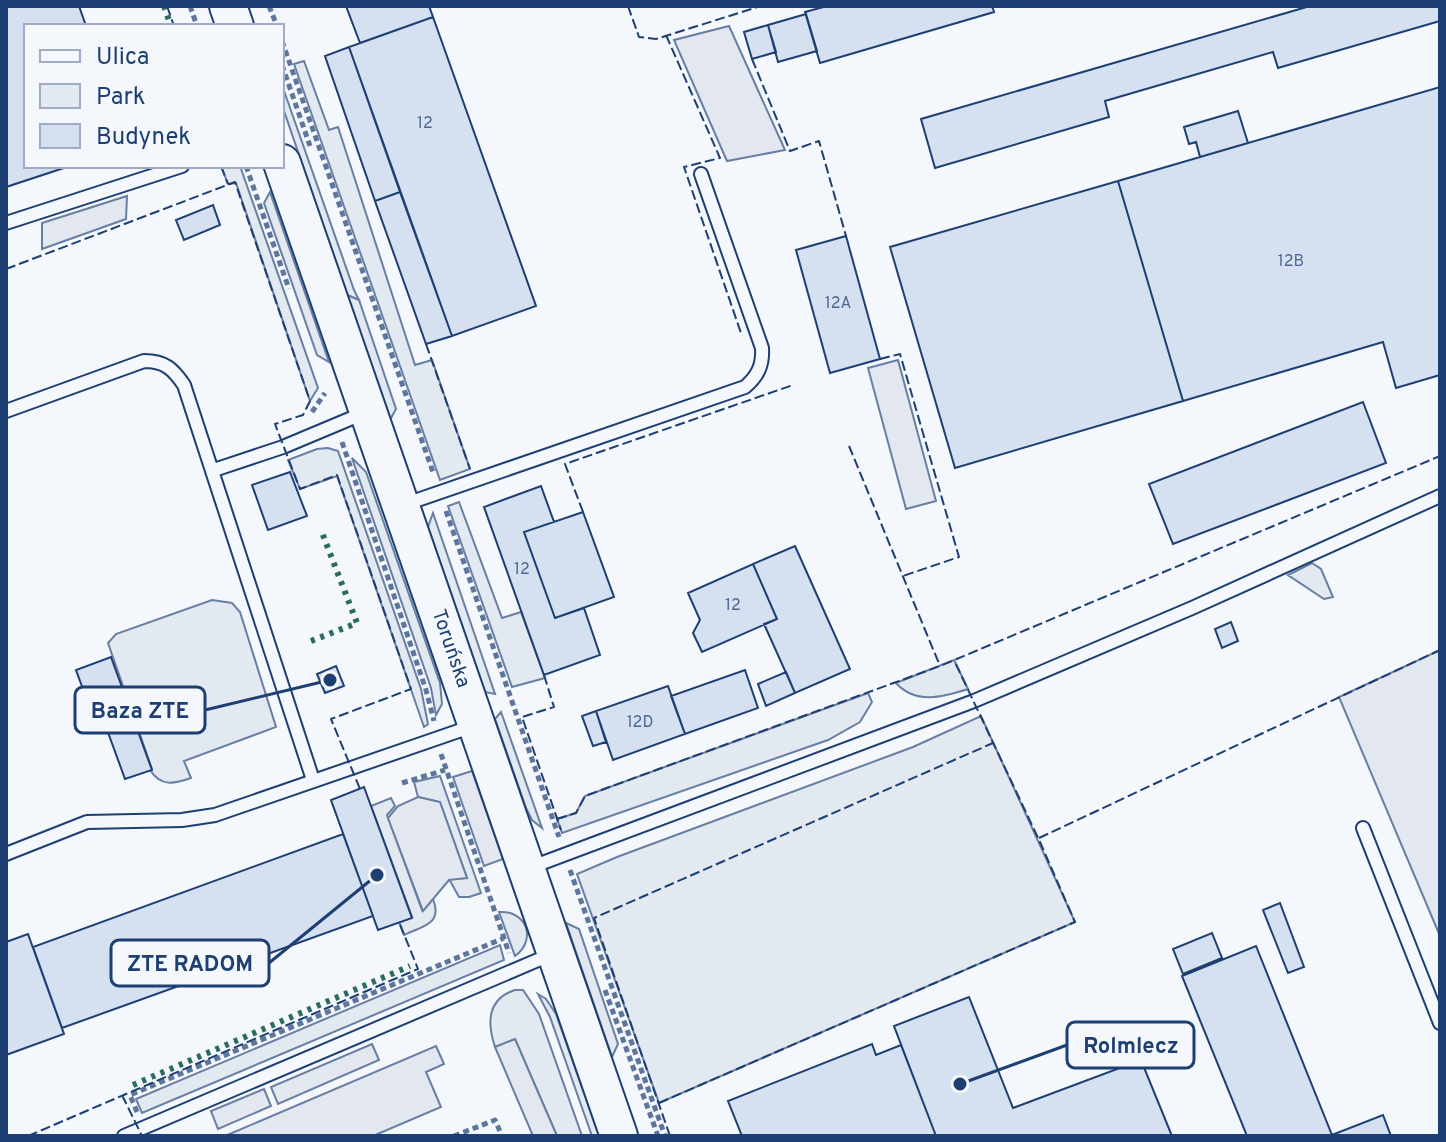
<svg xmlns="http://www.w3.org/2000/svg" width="1446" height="1142" viewBox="0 0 1446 1142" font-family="Overpass,sans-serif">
<rect width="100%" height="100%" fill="#f4f7fb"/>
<!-- green -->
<path fill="#e3e9f0" stroke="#687fa3" stroke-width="2" d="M304 61 329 130 338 127 415 365 432 360 470 469 440 480 294 64Z
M282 85 354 290 359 300 347 295 282 105Z
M221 166H240L318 388 310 401 236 183 228 184Z
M328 448 338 451 421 689 428 724 424 727 337 476 300 489 288 460 317 449Z
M352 458 366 472 440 683 442 704 436 715 431 688Z
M459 502 502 618 521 612 545 678 512 687 448 506Z
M433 513 495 694 485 692 428 527Z
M1312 563 1321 569 1333 597 1324 599 1288 575Z
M212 600 232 603 240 612 276 727 184 761 191 778C174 784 161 787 150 770L152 769 108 643 116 634Z
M954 660 968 689C943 697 916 705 896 683Z
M868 693 872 702 860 722 828 740 562 833 557 819 576 813 585 796Z
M501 712 542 828 532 820 526 808 495 719Z
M981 716 1075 922 659 1103 577 874 617 857 913 747Z
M440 776 481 893 469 897H459L449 879 467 878 440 802 418 797 414 782Z
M391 798 395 806 387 815 422 910 433 899C443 924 423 926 404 935L399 922 412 917 371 806Z
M499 912C527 910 537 940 515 956Z
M500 945 504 960 142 1113 136 1099Z
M515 990H523L539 1014 582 1136H557L515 1039 495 1047C487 1023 487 999 515 990Z
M538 994 546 999 556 1014 599 1136H592L550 1017Z"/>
<!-- parking -->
<path fill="#e3e8f0" stroke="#687fa3" stroke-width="2" d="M729 26 785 150 727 161 674 40Z
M270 192 329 362 317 355 264 203Z
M127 196 126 219 42 249V223Z
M347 295 359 300 396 409 390 420Z
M898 360 936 501 906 509 868 368Z
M1440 650V936L1339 697Z
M472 771 503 859 484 866 453 777Z
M418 797 440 802 467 878 449 880 423 911 388 818 398 806Z
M566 923 579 929 618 1044 612 1057Z
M515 1039 557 1136H533L495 1047Z
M372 1044 379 1060 278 1104 271 1087Z
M436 1046 444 1064 426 1072 441 1107 373 1136H225Z
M264 1089 271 1106 218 1129 211 1111Z"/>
<!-- building -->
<path fill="#d5e0f0" stroke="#1d3f73" stroke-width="2" d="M6 6H79L86 26H26V166H70L6 187Z
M346 6H429L433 17 360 43Z
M827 6H992L994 12 820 63 805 12Z
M1310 6H1440V21L1278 68 1273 52 1105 101 1109 117 935 168 921 119Z
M806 14 817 51 778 62 768 25Z
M433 17 536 306 452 336 349 47Z
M768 25 776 52 752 59 744 32Z
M349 47 400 192 375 201 325 56Z
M1440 87V375L1396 388 1383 342 1183 401 1118 181Z
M1238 111 1248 143 1200 157 1196 142 1189 144 1184 127Z
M1118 181 1183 401 955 468 890 247Z
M400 192 452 336 426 344 375 201Z
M213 205 220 225 184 240 176 220Z
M846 236 880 359 830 373 796 250Z
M1363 402 1386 463 1173 544 1149 484Z
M290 472 307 516 268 530 252 485Z
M541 486 554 522 524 532 555 618 584 608 600 655 544 675 484 507Z
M583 512 614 597 555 618 524 532Z
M795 546 850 669 795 693 764 624 777 619 753 564Z
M753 564 777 619 702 652 693 633 700 620 688 593Z
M1231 622 1238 641 1222 648 1215 629Z
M111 657 152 770 125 779 102 716 94 719 76 670Z
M336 666 344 686 325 693 317 674Z
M745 670 758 708 685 734 671 696Z
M786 672 795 693 766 706 758 684Z
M668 686 685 734 613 760 596 711Z
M596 711 606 742 593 746 582 716Z
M364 787 412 918 378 930 331 800Z
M343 834 373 916 62 1028 33 947Z
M1280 903 1304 967 1288 973 1263 910Z
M1212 933 1222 958 1183 974 1173 949Z
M28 934 64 1034 6 1055V942Z
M1256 946 1332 1135 1383 1115 1391 1136H1247L1182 976Z
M969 997 1013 1108 1141 1060 1172 1136H936L894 1026Z
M872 1044 876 1055 901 1045 936 1136H742L728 1101Z"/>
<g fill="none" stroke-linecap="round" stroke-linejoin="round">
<!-- lane casing -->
<g stroke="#1d3f73" stroke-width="16">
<path id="lane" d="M6 223 182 166
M6 411 144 361C165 361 173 369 184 385L313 780
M214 470 283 447 364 413
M403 505 745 387C758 376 763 365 762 348L701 174
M1363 828 1440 1023
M6 854 87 822 182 820 215 815 473 726
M529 868 974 701 1192 608 1440 496
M124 1136 552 954"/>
</g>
<!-- secondary casing -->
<g stroke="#1d3f73" stroke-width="40">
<g id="secondary">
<path d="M228 6 235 26"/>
<path id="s1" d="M282 163 619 1136"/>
</g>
</g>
<!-- path -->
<path stroke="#5e769c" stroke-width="5" stroke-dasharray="6 4" stroke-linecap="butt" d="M190 6 197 26
M269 6 277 26
M282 41 434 475
M282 65 310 146
M246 166 289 289
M312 412 325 393
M342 442 426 690 434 721
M446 511 559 837
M441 754 509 953
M402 783 445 770
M570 870 665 1136
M605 990 658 1136
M137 1112 130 1095 504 938
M454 1136 495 1120 502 1136"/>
<!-- lane -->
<use href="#lane" stroke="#f4f7fb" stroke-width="12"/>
<!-- secondary -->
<use href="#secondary" stroke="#f4f7fb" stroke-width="36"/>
<!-- hedge -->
<path stroke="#2c6c60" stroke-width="6" stroke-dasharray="4 6" stroke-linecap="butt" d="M164 6 171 26
M311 641 357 623 321 530
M133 1085 410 966"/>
<!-- fence -->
<path stroke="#1d3f73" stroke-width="2" stroke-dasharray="10 4" stroke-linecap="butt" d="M167 6 174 26
M628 6 639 37 656 39 761 6
M666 35 720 158 684 167 742 336
M752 59 790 151 819 141 846 236
M221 166 228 184
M6 269 235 182 310 401 303 415 275 424 300 489 337 475 411 689 331 719 360 789
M426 344 470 469
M880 359 900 354 959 557 903 576
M849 446 940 666
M583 512 565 464 793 385
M544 675 554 707 522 717 561 830
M557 819 576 813 585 796 940 666 1440 456
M1039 838 1440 650
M122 1095 142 1136
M659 1103 1075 922 1040 842 954 660
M28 1136 418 969 399 922
M670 1136 594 918 993 743"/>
</g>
<g text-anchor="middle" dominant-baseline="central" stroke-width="6" stroke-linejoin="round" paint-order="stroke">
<!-- number labels -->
<g font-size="16" fill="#4b6792">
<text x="425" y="124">12</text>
<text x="1291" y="262">12B</text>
<text x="838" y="304">12A</text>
<text x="522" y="570">12</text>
<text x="733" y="606">12</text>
<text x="640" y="723">12D</text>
</g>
<!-- street labels -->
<g font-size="20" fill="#1d3f73" stroke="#f4f7fb">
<text stroke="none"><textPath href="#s1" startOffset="514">Toruńska</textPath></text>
</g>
</g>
<!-- callouts -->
<path fill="none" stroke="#1d3f73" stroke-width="3" d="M330 680L205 710M377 875L269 963M960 1084L1067 1045"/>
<g fill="#1d3f73" stroke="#f4f7fb" stroke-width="3">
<circle cx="330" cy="680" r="8"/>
<circle cx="377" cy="875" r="8"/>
<circle cx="960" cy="1084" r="8"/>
</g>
<g fill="#f4f7fb" stroke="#1d3f73" stroke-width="3">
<rect x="75" y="687" width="130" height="46" rx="8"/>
<rect x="111" y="940" width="158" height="46" rx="8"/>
<rect x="1067" y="1022" width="127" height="46" rx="8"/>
</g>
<g font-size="22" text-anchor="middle" font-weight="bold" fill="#1d3f73">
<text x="140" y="718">Baza ZTE</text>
<text x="190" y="971">ZTE RADOM</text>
<text x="1131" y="1053">Rolmlecz</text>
</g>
<!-- border -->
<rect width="1446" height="1142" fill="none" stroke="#1d3f73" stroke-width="16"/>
<!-- legend -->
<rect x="24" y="24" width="260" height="144" fill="#f4f7fb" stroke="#9eadc5" stroke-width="2"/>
<rect x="40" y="50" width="40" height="12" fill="#f4f7fb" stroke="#9eadc5" stroke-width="2"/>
<text x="96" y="64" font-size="24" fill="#1d3f73">Ulica</text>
<rect x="40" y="84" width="40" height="24" fill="#e3e9f0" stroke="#9eadc5" stroke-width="2"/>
<text x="96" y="104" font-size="24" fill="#1d3f73">Park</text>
<rect x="40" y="124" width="40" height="24" fill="#d5e0f0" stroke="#9eadc5" stroke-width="2"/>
<text x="96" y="144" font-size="24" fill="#1d3f73">Budynek</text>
</svg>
